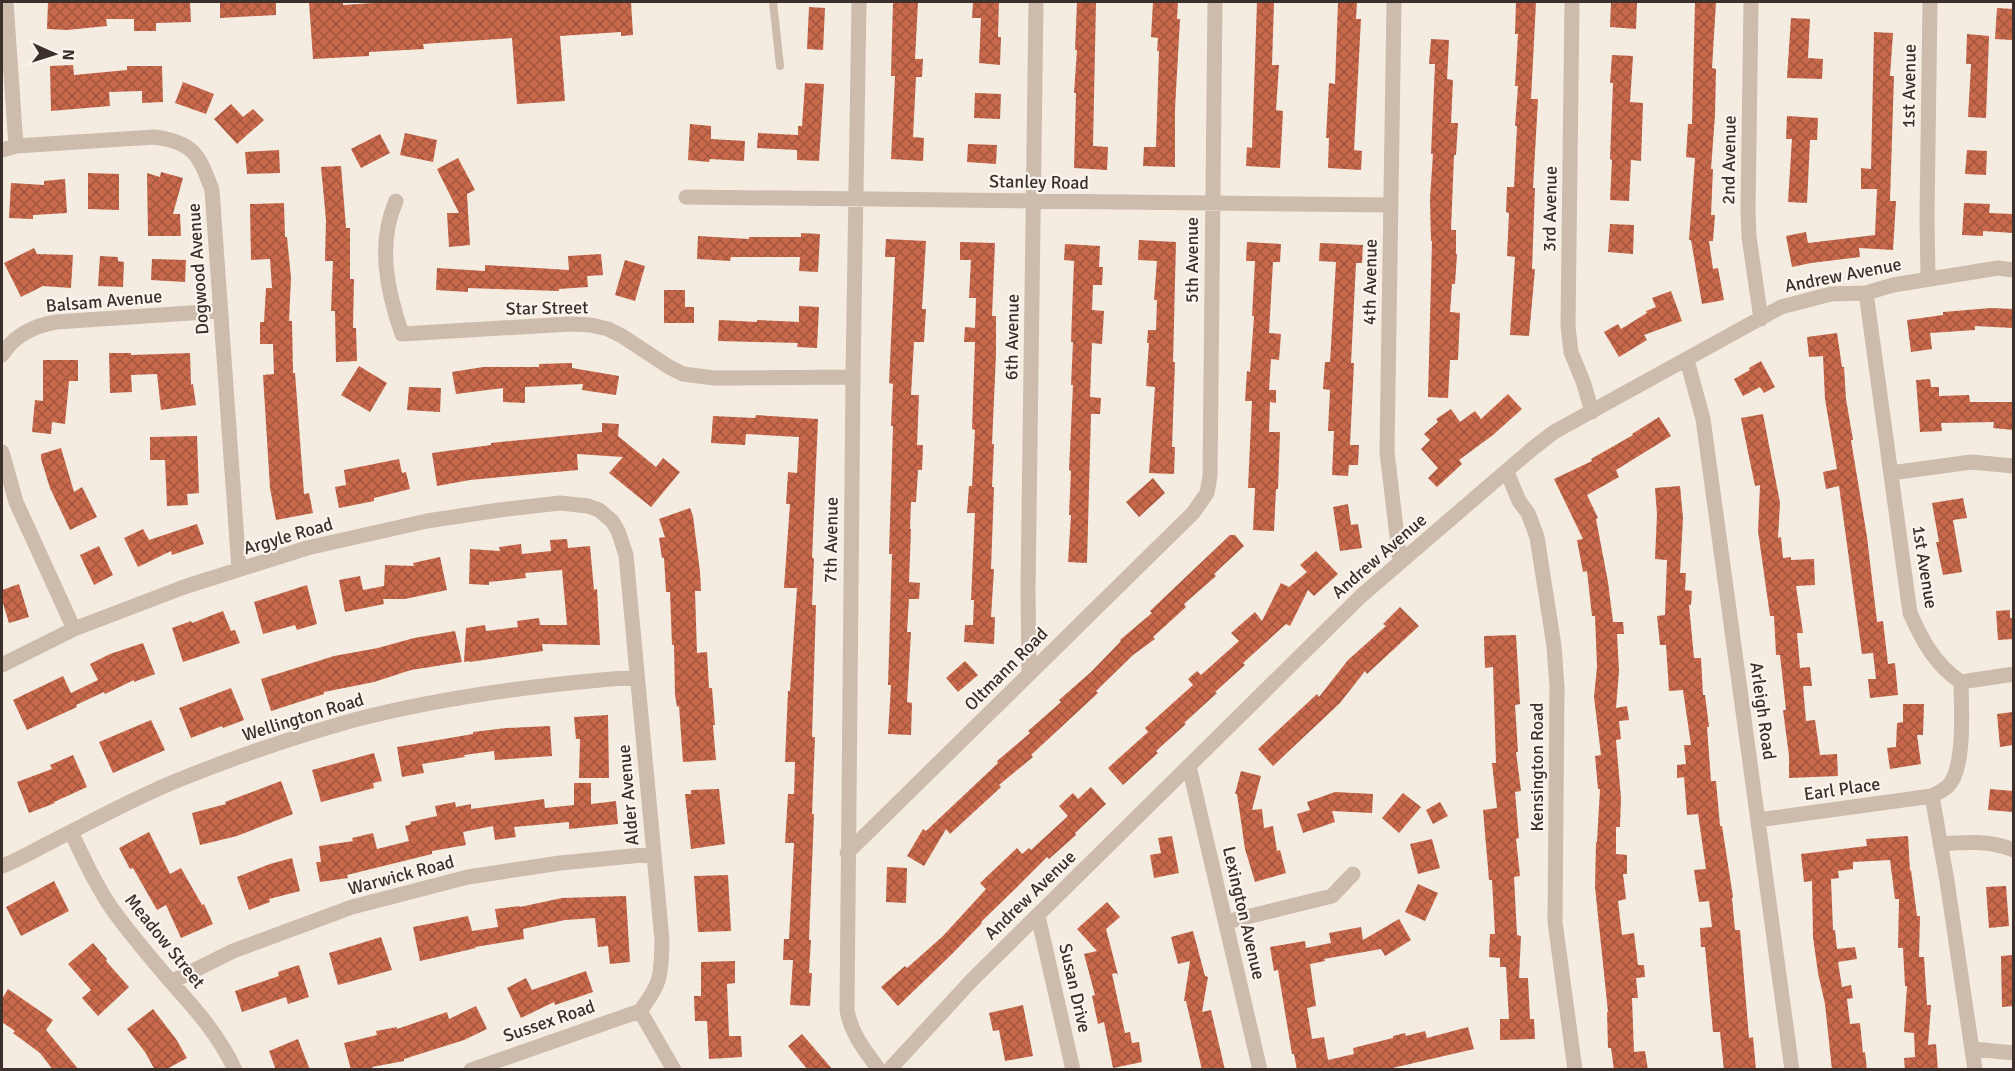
<svg xmlns="http://www.w3.org/2000/svg" width="2015" height="1071" viewBox="0 0 2015 1071" font-family="Signika,sans-serif">
<defs>
<pattern id="building-cross-hatch" width="8" height="8" patternUnits="userSpaceOnUse" patternTransform="scale(1.5)"><rect width="8" height="8" fill="#c8694b"/><path d="M0 0l8 8M0 8l8-8" fill="none" stroke="#a4573f"/></pattern>
</defs>
<rect width="100%" height="100%" fill="#f4ebe1"/>
<!-- building -->
<path fill="url(#building-cross-hatch)" d="M48 2H190L191 22 156 23V31H134V19H106L107 26 67 30 47 29Z
M220 2H276V15L220 18Z
M309 2H343V5L389 2H631L633 35 621 36V32L560 36 565 101 517 104 512 38 423 44 424 49 369 52V56L313 59Z
M893 2H918L915 59H923L922 77H916L913 137 924 138 923 161 891 159 895 76H891Z
M973 2H999L998 37H1001L1000 65 979 63 981 18H972Z
M1077 2H1096L1093 146 1108 147 1107 170 1074 168 1076 93H1074L1077 50H1075Z
M1153 2H1178L1177 19H1180L1175 109V167L1143 166 1144 147H1156L1159 51H1157L1158 38 1151 37Z
M1257 2H1274L1272 65H1279L1276 110 1283 111 1280 168 1246 166 1247 147 1252 148Z
M1338 2H1357L1356 19H1361L1354 150 1362 151 1361 170 1328 168 1329 138H1326L1329 83 1335 84Z
M1516 2H1536L1531 99H1538L1533 188H1535L1532 269H1535L1529 336 1510 335 1515 257 1507 256 1509 213 1506 212 1507 187H1514L1517 126H1515L1518 86H1515L1518 34H1515Z
M1611 2H1637L1636 29 1610 27Z
M1695 2H1716L1712 68 1716 69 1715 115 1711 169H1713L1711 215H1715L1713 241H1709L1713 269 1718 268 1724 300 1702 304 1691 240H1689L1695 158 1686 157 1688 124H1692Z
M809 7 825 8 823 50 807 49Z
M1997 8 2013 9 2012 40 1995 39Z
M1791 18 1810 19 1808 58 1823 59 1822 79 1787 78Z
M1874 32 1893 33 1890 76H1894L1890 201H1896L1893 250 1859 248 1860 257 1811 263 1792 267 1786 236 1806 232 1808 243 1875 235 1877 189H1861V168L1871 169Z
M1967 34 1989 36 1986 118 1968 117 1971 64H1966Z
M1431 39 1449 40 1447 79 1453 80 1451 123H1458L1456 155H1454L1451 230H1456V254H1457L1455 284H1452L1450 312 1460 313 1458 360H1450L1448 398 1428 397 1432 241H1431L1430 199 1433 154H1431L1435 64H1429Z
M1612 55 1633 56 1630 102 1643 103 1641 161 1631 160 1629 201 1610 200 1612 160 1610 159 1613 83H1610Z
M73 65 74 75 127 70V66H162L163 102 142 103V91L109 92 110 106 51 111 50 66Z
M183 82 214 94 206 114 175 103Z
M805 83 824 84 819 161 797 160V150L757 148 758 133 798 135V126H802Z
M975 93 1001 94 1000 119 974 118Z
M231 104 243 117 253 109 264 120 237 144 214 119Z
M1787 116 1818 118 1817 140H1810L1807 203 1788 202 1792 139H1786Z
M690 124 711 126V139L745 141 744 161 710 159 709 162 688 160Z
M405 133 437 140 433 162 400 155Z
M380 134 390 153 361 168 351 149Z
M968 144 997 145 996 164 967 162Z
M279 150 280 173 247 174 245 152Z
M1967 150 1987 151 1986 175 1965 174Z
M458 158 475 190 467 194 470 245 449 247 447 213H459L437 169Z
M341 166 346 228H350V279H354L353 328H356L357 361 336 362 335 311H331L333 261H325L326 220 321 167Z
M161 172 183 178 173 214H180L181 236H148L147 173 160 177Z
M88 173 119 174V210L88 209Z
M65 179 67 213 33 215V219L9 218 11 183 44 185V181Z
M284 203 285 237H287L291 278 289 321H292L293 373H295L304 494 309 493 313 513 276 520 270 488 263 375 274 374 273 344H260V322H264L266 288H272L270 259 251 260 250 204Z
M1964 203 1990 204 1989 213 2013 214V233L1983 231V236L1962 235Z
M1610 224 1634 225 1633 254 1608 252Z
M801 233 820 234 818 272 799 271 800 257H731L730 261 697 259 698 236 749 239V237H801Z
M886 239 926 241 922 309H926L924 342H914L911 395H919L917 445H923L922 470H918L916 502H911L910 529H911L909 582 920 583 919 599H909L907 632H911L907 702 912 703 911 735 888 734 891 685H888L892 554H889L893 426H891L893 384 889 383 895 257H885Z
M1139 240 1176 242 1173 362H1175L1172 447H1175L1174 474 1149 473 1155 387 1146 386 1149 343H1147L1148 330H1156L1157 300H1154L1157 261 1138 260Z
M960 242 995 243 992 316H996V354L992 444H994L992 487H994L991 569H994L991 617H995L994 644 964 642 965 625H973L974 600H971L975 513H967L969 486H972L975 430 972 429 975 342H964L965 327 975 328 976 298H969L971 260H960Z
M1247 242 1281 244 1280 262H1273L1269 333 1281 334 1279 360 1271 359 1269 390H1276V403L1270 402 1269 432H1280L1278 489H1276L1274 531 1253 530 1255 488H1248L1252 401H1245L1247 371 1250 372 1254 316H1252L1255 261H1246Z
M1320 243 1363 245 1362 263H1356L1351 363H1354L1350 445H1359L1358 465H1349L1348 476 1332 475 1334 431H1328L1330 390 1323 389 1325 362H1330L1336 262 1319 261Z
M1065 244 1100 246 1099 267H1103L1102 285H1093L1092 310 1104 311 1102 344 1092 343 1090 397 1101 398 1100 414H1091L1087 563 1068 562 1071 515H1069L1071 471 1069 470 1073 385H1071L1073 342H1071L1074 261 1064 260Z
M34 248 37 254 73 255 71 288 43 286 21 297 4 263Z
M601 254 603 275 587 276 588 287 559 289V291L468 288V292L436 290 437 268 485 271V265L569 270 568 256Z
M100 256 118 257V261L124 262 123 287 98 286Z
M152 259 186 260 185 282 151 280Z
M625 260 645 266 635 301 615 295Z
M664 290H685V307H694V323H664Z
M1671 291 1682 321 1644 335 1647 340 1619 357 1604 332 1618 324 1621 329 1647 313 1646 311 1656 307 1652 298Z
M799 306 819 307 817 348 797 347 798 343 718 341 719 320 757 322V320L799 322Z
M1991 308 2013 309V328L1975 326V330L1930 333 1932 349 1911 352 1907 320 1943 315V312Z
M1837 333 1842 367H1844L1846 399 1853 440H1851L1867 537 1877 622 1883 621 1888 664 1895 663 1898 695 1870 698 1868 679H1876L1873 653 1862 654 1839 486 1826 489 1823 472 1837 469 1825 399 1823 356 1809 357 1807 337Z
M109 353H131V355L190 353 191 385 193 384 196 405 161 410 157 374 131 375 132 392 110 393Z
M43 360H78V381H69L65 424 52 422 51 434 32 432 35 400 43 401Z
M1761 361 1775 387 1764 393 1760 387 1743 396 1734 379 1750 370 1749 368Z
M572 363V368L619 376 616 395 582 390 583 384 525 387V403L503 402V388L456 394 452 372 483 367H539V364Z
M359 366 387 383 370 412 341 395Z
M1930 379 1931 387H1939V396L1969 395 1970 402H2012L2013 430 1993 428 1994 422 1941 423 1942 431 1920 432 1916 380Z
M409 387 441 388 440 412 407 410Z
M1508 394 1522 409 1493 435 1459 460 1462 464 1437 487 1428 478 1438 468 1421 449 1430 440 1424 434 1438 422 1436 419 1451 409 1460 422 1475 411 1481 419Z
M1763 414 1780 503 1778 538 1781 537 1783 558 1791 557V560L1814 559 1815 585 1796 586 1803 633H1797L1800 668 1810 667 1812 686H1803L1806 721 1815 720 1820 755 1837 754 1838 776 1789 778V756L1783 710H1786L1780 655H1776L1774 616H1770L1758 531 1760 485 1755 486 1741 418Z
M756 415 818 419 812 558H814L812 605H816L812 737H815L812 814H814L809 940H811L809 973H812L810 1006 790 1005 793 960H783L784 939H789L794 843H785L788 794H794L795 762H785L788 691H790L797 588H784L790 504H786L788 472 797 473 799 437 746 434 745 445 711 443 713 416 755 418Z
M1659 417 1671 436 1616 470 1619 477 1587 495 1598 518 1596 519 1608 582 1613 622H1623L1624 634H1617L1619 671 1616 708 1627 706 1629 720 1619 721 1621 739 1616 740 1621 798 1620 827H1616V854L1627 855V874H1623L1626 899 1618 901 1622 935 1634 933 1638 965H1644L1645 977 1636 978 1638 998H1632L1634 1052 1645 1051 1648 1070H1614L1611 1048H1608L1607 1012H1608L1595 887 1596 842H1597L1600 789H1598L1595 756 1601 755 1594 697 1597 667 1595 616H1592L1587 571 1583 572 1577 540 1583 539 1554 479 1592 461 1591 459 1633 435 1632 434Z
M602 423 619 424 618 436 656 467 663 458 680 472 651 507 609 473 623 457 577 454 578 470 470 480 437 486 432 453 491 445V443L602 432Z
M197 436 199 493 187 494 188 505 167 506 165 460H150V437Z
M61 448 74 492 82 487 97 517 70 530 50 488 41 459V454Z
M399 459 402 473 406 472 410 489 374 498V501L339 508 335 487 346 485 344 470Z
M1153 478 1165 493 1139 517 1126 502Z
M1680 486 1683 518 1680 573H1686L1685 590 1692 591 1691 605H1689L1694 658H1701L1703 695H1705L1709 727H1707L1711 781H1716L1720 826H1722L1733 897 1732 898 1735 930H1740L1749 1038 1753 1037 1756 1070H1724L1720 1032H1713L1705 947H1701L1700 928 1712 927 1709 901 1699 902 1694 870 1706 869 1698 814 1687 815 1684 777 1677 778V765L1686 764 1684 745H1691L1683 690 1669 691 1666 645H1660L1657 616 1665 615 1667 560 1655 559 1657 514 1655 488Z
M1963 498 1967 518 1953 520 1962 572 1943 575 1936 542H1939L1932 503Z
M1348 504 1351 525 1358 524 1362 548 1340 551 1333 507Z
M690 508 693 516 700 572 701 591H695L697 653 707 652 709 688H712L715 725H713L716 760 683 762 679 706 677 707 675 695 674 645H672L670 592H666L664 558H662L659 538 665 537 659 519Z
M197 524 204 544 172 555 171 551 138 567 124 538 143 529 149 540Z
M1230 535H1235L1244 546 1214 574 1216 576 1184 604 1186 607 1153 637 1155 639 1133 655 1096 691 1098 693 1031 755 1033 757 999 785 1001 787 950 834 946 829 924 866 907 856 923 829 926 831 998 763 997 761 1030 733 1028 731 1061 702 1059 700 1091 672 1121 641 1120 640 1152 613 1150 611Z
M567 539 568 548 590 546 594 590 597 589 600 645 542 644 543 651 470 662 469 661 464 662 466 628 485 625 486 631 518 627 517 621 539 618 540 625H567L562 570 525 573 526 578 489 582V585L469 584 470 549 500 551 499 547 521 544 522 554 551 551 550 540Z
M99 546 113 575 94 585 80 555Z
M1316 551 1338 574 1314 596 1308 590 1290 626 1286 624 1243 663 1245 665 1215 692 1217 693 1184 723 1186 724 1156 751 1158 753 1123 785 1108 768 1148 732 1145 728 1193 685 1188 679 1197 671 1201 675 1239 641 1231 633 1255 612 1262 621 1281 583 1289 587 1307 572 1300 565Z
M440 557 447 590 405 599H383L384 604 345 612 339 580 360 576 363 590 384 586 385 565 414 566 413 563Z
M19 584 29 617 9 623 2 600V590Z
M307 585 317 624 297 630 295 625 263 634 254 602Z
M1400 607 1419 626 1367 674 1365 671 1340 703 1273 766 1258 749 1317 694 1319 697 1348 660 1386 626 1383 624Z
M2010 610V618H2013V639L1998 640 1996 611Z
M223 611 231 631 235 630 240 643 183 662 172 628 191 621 192 623Z
M455 631 462 662 411 670 374 682 324 692V694L271 711 261 679 334 656 378 648 414 638Z
M1516 635 1520 704 1515 705 1518 752H1516L1521 791 1515 792 1519 838 1516 839 1520 876 1514 877 1517 935 1521 936 1519 978H1528L1530 1019H1534L1535 1039 1500 1040V1019H1509L1506 967H1500V958L1489 957 1490 934H1495L1492 880H1489L1483 810 1497 808 1492 763H1496L1493 667 1485 668 1484 636Z
M143 643 155 674 134 682V680L105 694 104 692 76 705 77 707 27 730 13 700 63 676 71 693 98 680 90 664 110 654Z
M965 661 978 675 958 692 946 678Z
M231 688 244 720 223 728 222 726 191 738 179 708Z
M1903 704H1924L1923 735H1917L1921 764 1890 769 1887 748 1896 747 1897 723 1903 722Z
M2013 712V745L2000 747 1997 714Z
M608 715 609 778H579L580 739H576L574 717Z
M151 720 165 750 113 773 99 742Z
M550 726 552 756 495 760 494 751 464 755 465 757 422 764 424 773 402 777 397 747 473 734V732L506 728Z
M374 753 382 781 373 783 374 788 321 802 312 770Z
M73 755 87 787 54 802 55 803 29 813 17 782 52 769 50 765Z
M1241 771 1261 776 1252 810 1262 809 1264 828 1273 826 1277 851 1280 850 1286 873 1255 882 1245 849 1237 794H1235Z
M281 781 293 814 237 836 200 845 192 813 226 804 225 802Z
M574 783H591V804L616 801 618 824 569 829V822L514 827 516 837 495 840 493 826 463 832 466 845 432 851V854L347 875 348 878 320 882 316 862H321L319 846 353 841 352 838 373 833 377 849 409 841 405 826 411 824 410 822 437 816 435 806 455 802 456 807 471 804V809L544 799 545 808 574 805Z
M1091 787 1106 804 1075 833 1076 835 1049 859 1047 857 1012 892 981 922 982 923 952 954 898 1006 881 987 905 966 907 968 943 936 986 889 980 883 1017 848 1022 854 1029 848 1031 850 1068 816 1059 806 1073 793 1078 799Z
M719 789 725 844 691 849 685 794H691V790Z
M1990 789 2013 791V812L1988 810Z
M1335 792 1373 794 1372 813 1332 811 1335 822 1303 833 1297 814 1310 810 1307 802Z
M1403 793 1421 807 1399 833 1382 818Z
M1440 802 1448 816 1433 824 1426 810Z
M149 832 170 874 181 868 202 905 204 904 213 924 181 938 166 905 157 910 133 868 130 869 119 848Z
M1172 836 1179 873 1154 878 1150 855 1161 853 1158 838Z
M1908 836 1910 871 1911 870 1917 916H1920L1919 957H1924L1927 1005H1931L1928 1045 1936 1044 1938 1070H1905L1904 1058 1915 1057 1914 1033 1904 1032 1907 986H1905L1903 948H1898L1899 899H1895L1890 860 1853 862V869L1838 871 1839 878 1831 879 1833 930H1835L1837 949 1855 947 1857 959 1838 962 1842 987 1851 985 1853 998 1847 999 1850 1024 1860 1023 1863 1053 1865 1052 1867 1070H1832L1825 1004 1818 973 1813 937 1812 881 1804 882 1801 854 1867 846 1866 839Z
M1432 839 1440 868 1418 874 1410 844Z
M292 858 300 891 269 899 270 902 249 910 237 877 270 864Z
M887 867 907 868 906 903 886 902Z
M728 875 731 931 698 932 694 876Z
M54 881 69 911 21 936 6 907Z
M1418 884 1438 893 1425 921 1405 912Z
M2006 886 2009 926 1989 928 1986 887Z
M626 896 630 962 610 964 608 946 598 947 595 918 565 920 523 929 524 939 475 947 476 948 420 961 413 927 468 916 472 931 498 927 495 909 519 906 520 907 562 898Z
M1107 902 1120 917 1106 929 1118 975 1116 973 1112 974 1125 1033 1130 1032 1132 1043 1139 1042 1142 1062 1113 1068 1104 1022 1098 1024 1092 996 1095 995 1084 954 1097 951 1077 929Z
M1399 919 1411 940 1385 956 1381 949 1324 959 1325 961 1310 964 1316 1006 1307 1008 1312 1039 1324 1037 1328 1060 1354 1054 1353 1048 1393 1038V1036L1405 1033 1406 1036 1425 1031 1427 1038 1468 1027 1474 1049 1384 1070H1297L1294 1054H1292L1278 970 1274 971 1270 947 1305 941 1306 948 1331 943 1329 933 1361 927 1363 940Z
M1193 931 1205 976 1208 977 1202 1012 1211 1010 1225 1070H1202L1186 1001H1184L1190 961 1178 964 1171 937Z
M381 937 392 970 338 985 329 953Z
M93 943 107 959 106 961 129 987 98 1016 82 998 91 990 68 964Z
M2013 955V1006L2002 1007 2001 956Z
M735 961V983L727 984 729 1036H741L742 1057 709 1059 707 1021H695L694 996H701V962Z
M299 965 309 997 288 1004 286 997 242 1012 235 991 279 976 278 972Z
M586 971 593 992 555 1005 554 1002 521 1018 507 988 526 978 532 990Z
M8 989 53 1020 46 1030 79 1070H53L40 1053 13 1033 15 1031 2 1022V999Z
M1023 1005 1033 1056 1005 1061 999 1030 993 1031 989 1013Z
M476 1006 487 1029 464 1040 404 1059V1061L372 1067 373 1070H351L344 1043 377 1035 376 1031 397 1027V1029L447 1012 449 1019Z
M153 1009 176 1039 187 1058 165 1070H155L145 1052 127 1029Z
M802 1034 833 1070H808L788 1046Z
M298 1039 310 1070H276L269 1051Z"/>
<g fill="none" stroke-linecap="round" stroke-linejoin="round">
<!-- lane -->
<path stroke="#cdbbac" stroke-width="8" d="M773 2 780 66"/>
<!-- street -->
<path stroke="#cdbbac" stroke-width="15" d="M6 2 16 146
M859 2 853 377 847 1010C851 1034 865 1050 879 1070
M1394 2 1387 452 1400 562
M1572 2 1568 326 1571 352 1584 384 1592 412
M1751 2 1748 211 1749 237 1761 319
M2 150 16 146 154 137C194 142 199 155 212 190L239 569
M686 197 1391 205
M396 201C377 244 387 291 402 334L571 324 591 325 608 329 622 336 669 367 683 374 714 378 853 377
M1928 279 1927 217 1930 2
M1866 293 1910 613C1922 640 1935 665 1961 682 1961 706 1966 768 1948 786 1944 790 1937 793 1932 796L1947 881 1975 1070
M2 355C14 335 33 326 56 322L220 311
M1687 360 1703 419 1792 1070
M2 452 16 502 74 629
M1507 472 1519 501 1528 513 1537 537 1554 646 1557 687 1555 922 1575 1070
M1891 473 1971 462 2014 466
M2 665 74 629 184 587 307 548 427 521 499 510 560 503 588 506 599 510 612 521 618 531 626 555 662 940C661 976 662 982 640 1011L674 1070
M1029 674 1028 591 1036 2
M1961 682 2014 674
M1189 766 1260 1070
M1758 820 1932 796
M71 832C84 859 97 888 115 913 133 937 153 961 173 984 197 1011 220 1037 235 1070
M1940 844C1966 842 1989 840 2014 850
M847 853 1193 513 1207 493 1210 476 1215 2
M2 866C18 860 35 850 51 842 95 820 139 795 186 777 241 755 297 736 354 720 447 696 542 684 637 677
M1038 916 1073 1070
M1226 922 1332 896 1353 874
M171 982 233 951 352 907 468 877 560 863 653 854
M1973 1049 2014 1053
M471 1070 640 1011
M889 1070 972 980 1361 596 1532 449 1554 432 1781 307 1831 294 1866 293 1893 285 1998 268 2014 270"/>
</g>
<g text-anchor="middle" dominant-baseline="central" stroke-width="4.5" stroke-linejoin="round" paint-order="stroke">
<!-- street labels -->
<g font-size="18" fill="#3b302b" stroke="#fbf5ee">
<text transform="translate(1909 86) rotate(-89)">1st Avenue</text>
<text transform="translate(1729 160) rotate(-89)">2nd Avenue</text>
<text transform="translate(1039 182) rotate(1)">Stanley Road</text>
<text transform="translate(1550 209) rotate(-89)">3rd Avenue</text>
<text transform="translate(1192 260) rotate(-90)">5th Avenue</text>
<text transform="translate(198 269) rotate(-94)">Dogwood Avenue</text>
<text transform="translate(1843 275) rotate(-11)">Andrew Avenue</text>
<text transform="translate(1370 282) rotate(-89)">4th Avenue</text>
<text transform="translate(104 301) rotate(-5)">Balsam Avenue</text>
<text transform="translate(547 308) rotate(-1)">Star Street</text>
<text transform="translate(1012 337) rotate(-89)">6th Avenue</text>
<text transform="translate(288 536) rotate(-16)">Argyle Road</text>
<text transform="translate(831 540) rotate(-89)">7th Avenue</text>
<text transform="translate(1379 556) rotate(-41)">Andrew Avenue</text>
<text transform="translate(1925 567) rotate(81)">1st Avenue</text>
<text transform="translate(1006 669) rotate(-45)">Oltmann Road</text>
<text transform="translate(1763 711) rotate(82)">Arleigh Road</text>
<text transform="translate(303 717) rotate(-17)">Wellington Road</text>
<text transform="translate(1537 767) rotate(-90)">Kensington Road</text>
<text transform="translate(1842 789) rotate(-8)">Earl Place</text>
<text transform="translate(628 795) rotate(-95)">Alder Avenue</text>
<text transform="translate(401 875) rotate(-15)">Warwick Road</text>
<text transform="translate(1030 895) rotate(-44)">Andrew Avenue</text>
<text transform="translate(1244 913) rotate(77)">Lexington Avenue</text>
<text transform="translate(165 941) rotate(51)">Meadow Street</text>
<text transform="translate(1075 988) rotate(77)">Susan Drive</text>
<text transform="translate(549 1021) rotate(-19)">Sussex Road</text>
</g>
</g>
<!-- border -->
<rect width="2015" height="1071" fill="none" stroke="#3b302b" stroke-width="6"/>
<!-- north arrow -->
<g transform="translate(54 54) rotate(93)" stroke="#fbf5ee" stroke-width="4.5" paint-order="stroke">
<path d="M0-4.5L10 22L0 15L-10 22Z" fill="#3b302b"/>
<text y="-9" font-size="16" font-weight="bold" text-anchor="middle" fill="#3b302b">N</text>
</g>
</svg>
